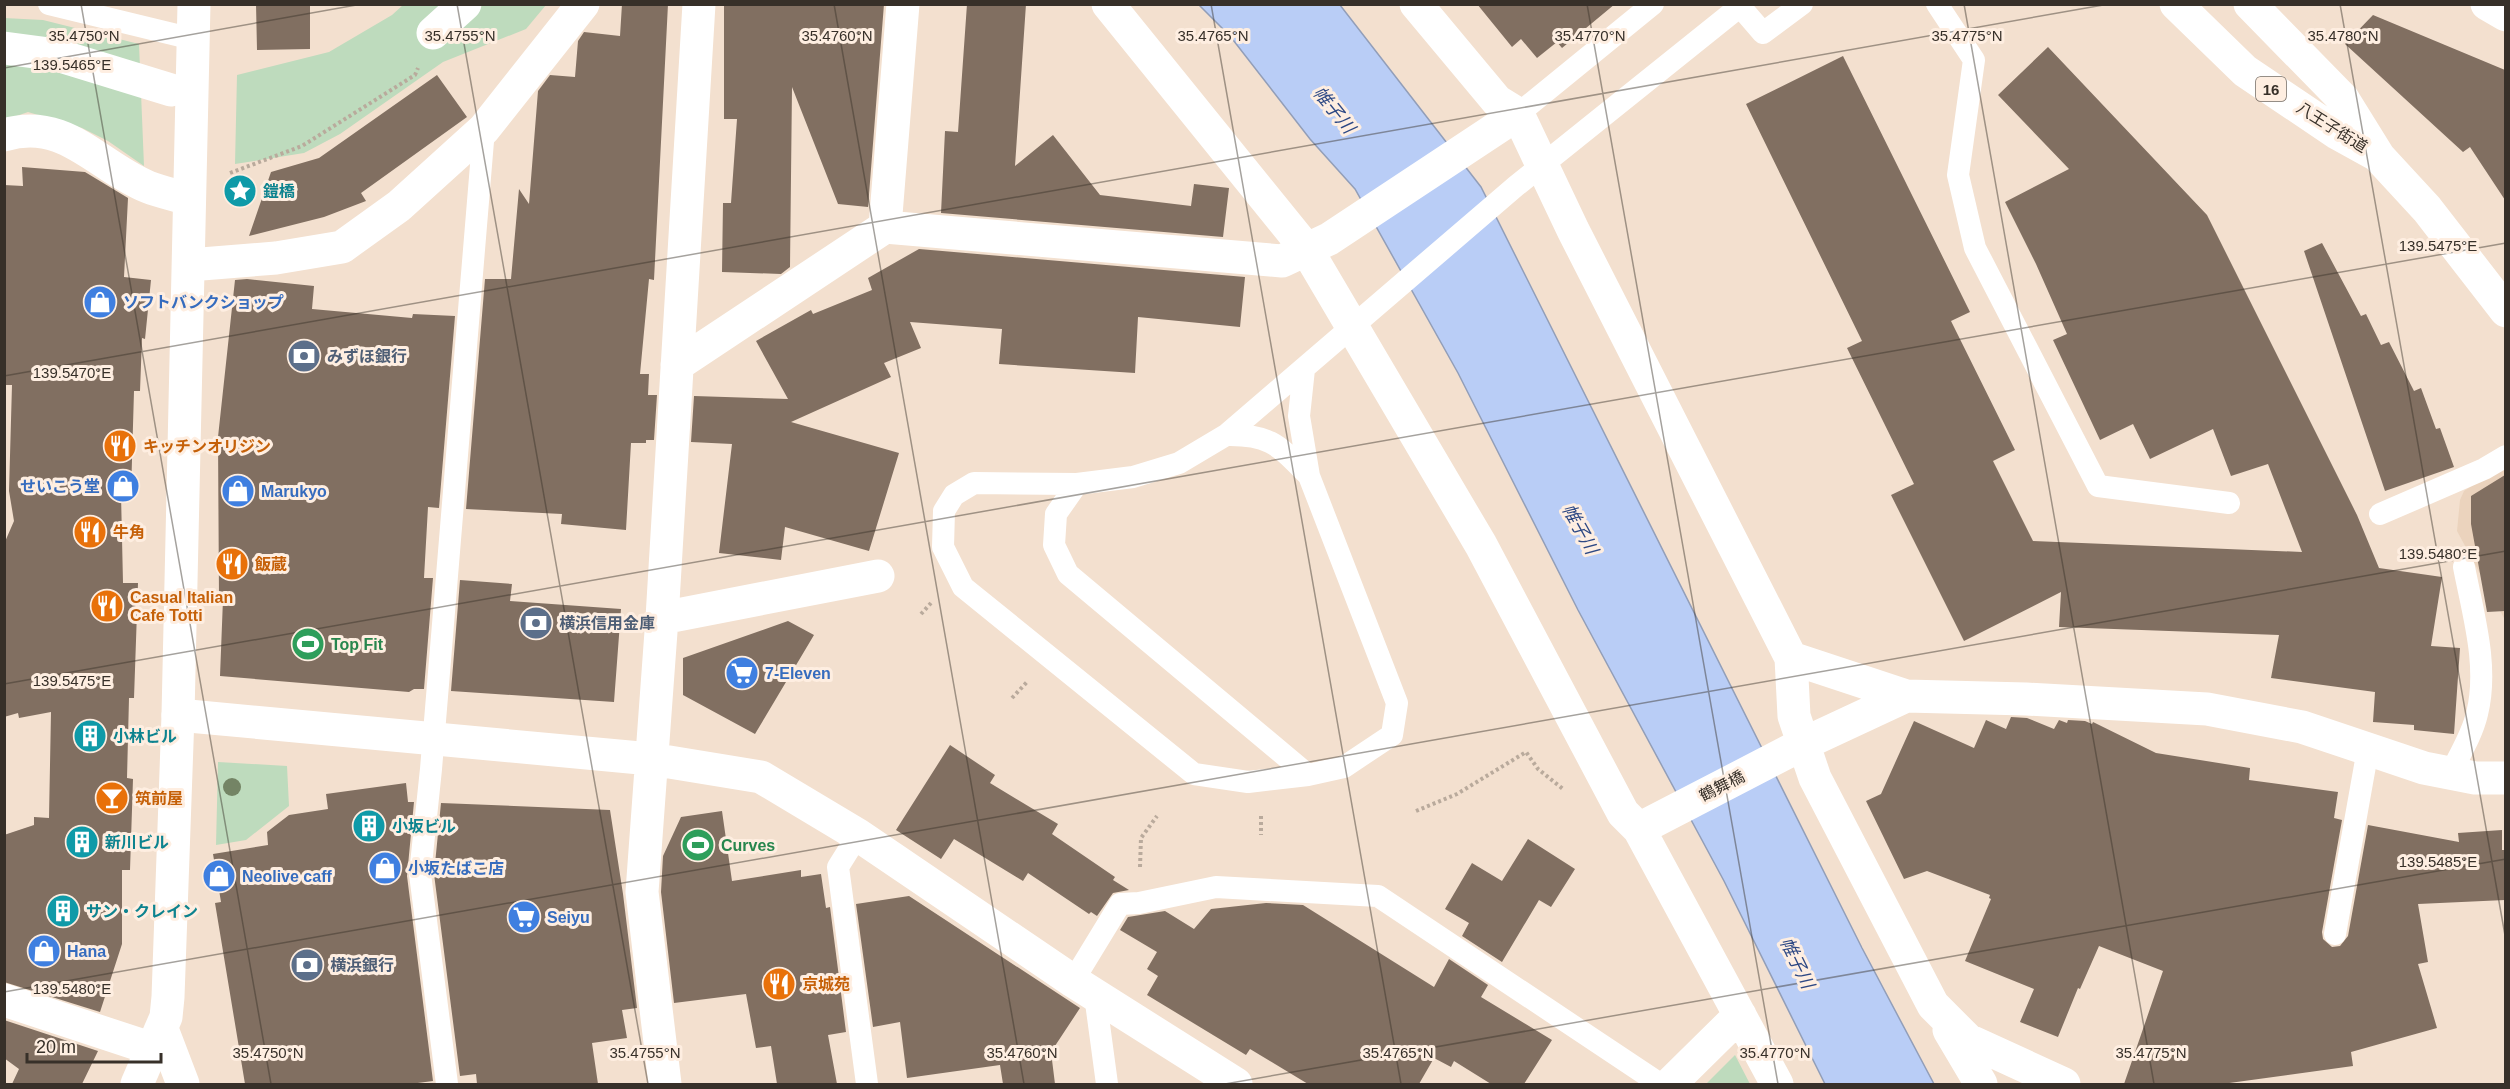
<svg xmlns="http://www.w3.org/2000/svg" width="2510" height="1089" viewBox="0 0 2510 1089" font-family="Arial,'Noto Sans JP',sans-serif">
<rect width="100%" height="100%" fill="#f3e0cf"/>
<!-- built -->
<path fill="#ebd3bd" d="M2505 465V620L2457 531 2460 500 2464 491Z"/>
<!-- green -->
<path fill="#bedbbd" d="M403 5H546L526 29 443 62 340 134 304 153 235 164 237 75 329 52 392 15Z
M4 18 43 20 139 44 144 166 108 141 82 128 28 112 5 120Z
M218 762 287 766 289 806 246 840 216 845Z
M1735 1055 1750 1084H1706Z"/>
<!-- water -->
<path fill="#b9cdf6" stroke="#929eb8" stroke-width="1.5" d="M1199 5H1340L1481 187 1862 948 1934 1084H1825L1724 881 1578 610 1458 373 1355 189 1310 139 1230 36Z"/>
<!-- building -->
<path fill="#816f61" d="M256 4H310V49L257 50Z
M622 4H668L654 280 649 279 640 374H649L648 395H657L654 440H646V443H631L626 530 561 524 562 514 466 509 485 279H511L519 189 529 204 538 91 550 75 575 77 578 41 584 32 620 36Z
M724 4H884L868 207 838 204 792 87 790 267 781 274 722 272 723 203H731L737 119H724Z
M967 4H1026L1015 166 1053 135 1100 195 1191 206 1194 184 1229 188 1223 237 941 213 945 131 958 132Z
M1477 4H1615L1562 48 1557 42 1537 58 1521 39 1512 47Z
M2373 15 2505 70V200L2470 147 2463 152 2345 44Z
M2048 47 2207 215 2357 515 2379 568 2442 577 2431 646 2460 648 2454 734 2414 730V725L2373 722 2375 692 2271 678 2279 635 2059 627 2061 592 1964 641 1891 495 1914 484 1847 348 1862 341 1746 104 1843 56 1970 312 1951 321 2015 450 1993 461 2033 541 2302 552 2268 464 2231 476 2213 429 2150 459 2133 424 2100 440 2053 340 2067 334 2036 264 2005 202 2069 169 1998 95Z
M437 75 467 117 361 193 366 201 324 217 249 236 271 172 319 158Z
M22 167 85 172 128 198 124 277 151 280 145 339 142 338 140 391H134L131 494H121L123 583H138L134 698H129L127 778 133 779 130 870H122V944L100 1012 4 982V835L34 825V817L49 818 51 712 19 718 18 713 4 717V544L14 521 9 491 12 385H4V185L23 186Z
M2322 243 2361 316 2366 314 2381 345 2389 342 2414 391 2421 388 2436 429 2440 428 2454 467 2385 491 2304 251Z
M919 249 1245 277 1240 327 1138 317 1135 373 999 364 1002 329 910 322 921 348 884 363 891 377 791 422 899 453 869 551 785 527 781 560 719 553 732 444 691 442 694 396 788 399 756 341 811 310 813 314 872 290 868 278Z
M247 279 314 286 312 309 412 318 413 314 455 316 439 508 428 507 424 578H433L424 689H414L409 692 220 676 223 599H219L218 437 235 280Z
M2505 475V611L2487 612 2471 524V496Z
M460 580 512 584 510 601 621 609 614 702 451 691Z
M788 621 814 635 755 734 683 695V658Z
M2011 717 2027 718 2054 729 2059 720 2067 723 2068 720 2085 721 2092 724 2093 722 2156 753 2250 768 2249 780 2338 792 2334 818 2342 820 2322 932 2323 939 2332 947 2340 946 2348 936 2368 825 2459 842 2458 833 2502 830V850H2505V900L2418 904 2428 962 2418 964 2437 1028 2351 1052 2353 1066 2222 1084H2124L2163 971 2099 946 2080 989 2078 988 2058 1037 2020 1022 2034 989 1965 961 1991 899 1989 898 1990 895 1927 871 1904 879 1866 801 1881 794 1914 721 1974 748 1986 720 2006 729Z
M950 745 995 775 990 783 1058 824 1052 834 1115 877 1113 880 1129 890 1113 893 1097 916 1091 912 1089 914 1028 873 1023 881 954 839 941 859 896 830Z
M406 783 408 802H414L407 876 433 1081 410 1084H245L215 903 221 902 213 854 268 845 267 832 289 815 328 809 326 794Z
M441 803 610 810 623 894 637 1008 622 1010 627 1038 592 1043 598 1084H477L476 1074 460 1076 434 874Z
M722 811 732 881 801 870V877L821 874 826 908 830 907 846 1032 828 1035 837 1084H777L771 1046 756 1048 746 994 674 1003 661 892 663 856 681 817Z
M1528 839 1575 869 1551 907 1539 900 1502 962 1462 936 1469 923 1445 909 1472 863 1502 881Z
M909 896 1080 1008 1051 1052 1055 1084H1003L1000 1065 907 1078 900 1022 873 1027 856 904Z
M1266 903 1303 905 1434 987 1449 959 1488 985 1481 997 1552 1040 1524 1084H1491L1454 1061 1451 1067 1434 1058 1419 1084H1308L1250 1049 1246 1055 1147 995 1158 976 1147 969 1157 952 1120 930 1128 917 1165 911 1194 929 1211 909Z
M4 1020 98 1051 82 1084H12L19 1069 4 1058Z"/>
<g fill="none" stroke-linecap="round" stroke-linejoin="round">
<!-- path -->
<path stroke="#b9aa9c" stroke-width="4" stroke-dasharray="3 3" stroke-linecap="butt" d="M230 173 302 146 415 75 418 68
M921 614 931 603
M1012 698 1027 682
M1416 811 1457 794 1526 752 1538 769 1563 789
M1261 816V835
M1140 867 1141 838 1157 816"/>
<!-- lane -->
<path stroke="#fff" stroke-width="22" d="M49 4 193 39
M1738 4 1763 33 1802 4
M1937 4 1974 60 1958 175 1975 248 2098 486 2229 503
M1518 114 1653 4
M1304 369 1299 416 1309 476 1397 703 1392 735 1344 767 1308 775 1248 782 1194 774 963 587 943 547 944 511 954 495 974 483 1077 484 1133 477 1179 463 1226 435 1516 186 1743 4
M1226 435C1271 434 1279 446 1309 476
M1077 484 1056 514 1054 545 1068 574 1308 775
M2380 514 2484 469 2506 456
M2450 774C2460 754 2472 735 2477 714 2489 666 2473 614 2464 567
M858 835 838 867 867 1084
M2335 934 2368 749
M1073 981 1120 904 1139 903 1216 887 1378 896 1660 1084
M1095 995 1107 1084
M447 1084 420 874 431 769 484 129"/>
<!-- street -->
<path stroke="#fff" stroke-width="33" d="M1108 4 1307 250 1481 545 1623 813 1639 829
M1416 4 1497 101 1518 114
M2487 4 2506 15
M433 33 465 4
M4 48 57 55 171 90
M4 135C65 116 98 167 148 187 161 192 175 195 188 199
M885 227 903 4
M189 265 276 258 342 247 399 206 484 129 583 4
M677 365 885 227 1282 261 1329 239 1518 114 1573 230 1791 658 1906 696
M662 618 878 576
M1791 658 1794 716 1815 778 1933 1005 1968 1040 2064 1084
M178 715 651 759 761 777 858 835 1073 981 1236 1084
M4 1000 153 1049
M162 1029 183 1084
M1949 1030 1981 1084
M665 1084 642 892 662 618 699 4
M1670 1084 1740 1015
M1777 1084 1639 829 1803 744 1906 696 2026 699 2207 709 2302 727 2424 768 2475 778H2506"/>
<!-- secondary -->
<path stroke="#fff" stroke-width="33" d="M137 1084 166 1017 168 997 178 715 194 4"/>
<!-- highway -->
<path stroke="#fff" stroke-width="33" d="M2176 4 2245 71 2337 133 2375 154
M2250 4 2343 99 2379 157 2427 209 2506 311"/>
</g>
<!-- trees -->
<circle fill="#748465" cx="232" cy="787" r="9"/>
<!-- ticks -->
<path fill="none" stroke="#373029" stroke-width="1.5" stroke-opacity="0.45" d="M81 4 271 1084M457 4 648 1084M834 4 1024 1084M1211 4 1401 1084M1587 4 1778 1084M1964 4 2154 1084M2340 4 2506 941M4 68 362 4M4 376 2109 4M4 684 2506 243M4 992 2506 551M1225 1084 2506 859"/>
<!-- icons -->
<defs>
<g id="sight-disc" transform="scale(1.725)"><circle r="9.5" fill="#0f9aa8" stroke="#feeee1"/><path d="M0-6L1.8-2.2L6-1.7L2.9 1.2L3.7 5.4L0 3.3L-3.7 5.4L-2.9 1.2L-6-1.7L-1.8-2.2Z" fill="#fff"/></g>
<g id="shop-disc" transform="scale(1.725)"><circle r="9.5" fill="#3f7fe0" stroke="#feeee1"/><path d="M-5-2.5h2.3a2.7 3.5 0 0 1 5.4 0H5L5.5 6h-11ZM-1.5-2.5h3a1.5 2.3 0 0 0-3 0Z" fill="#fff"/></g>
<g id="bank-disc" transform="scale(1.725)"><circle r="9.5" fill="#5c6f8a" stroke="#feeee1"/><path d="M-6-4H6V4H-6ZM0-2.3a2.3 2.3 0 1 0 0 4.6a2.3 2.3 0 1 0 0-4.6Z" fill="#fff"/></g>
<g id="restaurant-disc" transform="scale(1.725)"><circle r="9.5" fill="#e8710a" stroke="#feeee1"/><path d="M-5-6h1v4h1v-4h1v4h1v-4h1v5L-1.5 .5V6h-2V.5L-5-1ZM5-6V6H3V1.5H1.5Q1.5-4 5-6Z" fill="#fff"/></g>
<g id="stadium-disc" transform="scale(1.725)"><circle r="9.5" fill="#2e9e5b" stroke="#feeee1"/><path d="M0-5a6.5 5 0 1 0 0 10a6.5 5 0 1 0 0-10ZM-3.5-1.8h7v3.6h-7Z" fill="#fff"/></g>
<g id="supermarket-disc" transform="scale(1.725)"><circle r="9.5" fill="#3f7fe0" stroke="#feeee1"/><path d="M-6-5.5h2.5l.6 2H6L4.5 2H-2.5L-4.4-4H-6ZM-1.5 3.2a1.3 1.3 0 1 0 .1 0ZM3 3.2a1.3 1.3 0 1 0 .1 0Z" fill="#fff"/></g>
<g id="building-disc" transform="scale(1.725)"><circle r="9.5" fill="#0f9aa8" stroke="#feeee1"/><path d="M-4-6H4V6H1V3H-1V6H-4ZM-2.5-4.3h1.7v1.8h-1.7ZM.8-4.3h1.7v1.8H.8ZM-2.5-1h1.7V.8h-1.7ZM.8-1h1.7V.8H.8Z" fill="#fff"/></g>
<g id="bar-disc" transform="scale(1.725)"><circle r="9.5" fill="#e8710a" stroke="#feeee1"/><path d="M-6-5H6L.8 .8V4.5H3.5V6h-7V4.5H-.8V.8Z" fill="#fff"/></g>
</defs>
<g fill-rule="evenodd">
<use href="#sight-disc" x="240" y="191"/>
<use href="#shop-disc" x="100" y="302"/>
<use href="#bank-disc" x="304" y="356"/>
<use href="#restaurant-disc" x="120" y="446"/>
<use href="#shop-disc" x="123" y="486"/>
<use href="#shop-disc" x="238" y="491"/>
<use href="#restaurant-disc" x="90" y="532"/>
<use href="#restaurant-disc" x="232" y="564"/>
<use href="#restaurant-disc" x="107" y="606"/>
<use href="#bank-disc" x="536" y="623"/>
<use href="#stadium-disc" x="308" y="644"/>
<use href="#supermarket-disc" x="742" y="673"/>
<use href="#building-disc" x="90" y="736"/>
<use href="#bar-disc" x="112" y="798"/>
<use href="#building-disc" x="369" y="826"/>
<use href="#building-disc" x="82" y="842"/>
<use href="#stadium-disc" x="698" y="845"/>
<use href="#shop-disc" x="385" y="868"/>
<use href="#shop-disc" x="219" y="876"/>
<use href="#building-disc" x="63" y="911"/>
<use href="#supermarket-disc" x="524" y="917"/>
<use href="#shop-disc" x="44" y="951"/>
<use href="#bank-disc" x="307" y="965"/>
<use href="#restaurant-disc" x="779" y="984"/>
</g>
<g text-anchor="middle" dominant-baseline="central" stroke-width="6" stroke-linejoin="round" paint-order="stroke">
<!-- shield labels -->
<rect fill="#feeee1" stroke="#736960" stroke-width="1.5" x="2256" y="77" width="30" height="24" rx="4.5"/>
<g font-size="15" font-weight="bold" fill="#373029">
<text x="2271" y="89">16</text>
</g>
<!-- street labels -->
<g font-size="16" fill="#373029" stroke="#feeee1">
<text transform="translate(2332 127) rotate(32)">八王子街道</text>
<text transform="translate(1722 786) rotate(-27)">鶴舞橋</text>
</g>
<!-- culture labels -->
<g font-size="16" font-weight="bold" fill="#0d838f" stroke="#feeee1" text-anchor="start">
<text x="263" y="191">鎧橋</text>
<text x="113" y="736">小林ビル</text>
<text x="392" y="826">小坂ビル</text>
<text x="105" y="842">新川ビル</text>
<text x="86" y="911">サン・クレイン</text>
</g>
<!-- shop labels -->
<g font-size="16" font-weight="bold" fill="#366cbe" stroke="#feeee1" text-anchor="start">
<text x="123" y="302">ソフトバンクショップ</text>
<text x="100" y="486" text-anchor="end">せいこう堂</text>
<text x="261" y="491">Marukyo</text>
<text x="765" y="673">7-Eleven</text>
<text x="408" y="868">小坂たばこ店</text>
<text x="242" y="876">Neolive caff</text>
<text x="547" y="917">Seiyu</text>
<text x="67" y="951">Hana</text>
</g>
<!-- service labels -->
<g font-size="16" font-weight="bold" fill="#4e5e75" stroke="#feeee1" text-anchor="start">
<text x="327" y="356">みずほ銀行</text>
<text x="559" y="623">横浜信用金庫</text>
<text x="330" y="965">横浜銀行</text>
</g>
<!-- food labels -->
<g font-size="16" font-weight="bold" fill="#c56008" stroke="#feeee1" text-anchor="start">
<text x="143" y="446">キッチンオリジン</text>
<text x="113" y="532">牛角</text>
<text x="255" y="564">飯蔵</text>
<text x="130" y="597">Casual Italian<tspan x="130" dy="18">Cafe Totti</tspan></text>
<text x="135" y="798">筑前屋</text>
<text x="802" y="984">京城苑</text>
</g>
<!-- leisure labels -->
<g font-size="16" font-weight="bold" fill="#27864d" stroke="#feeee1" text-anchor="start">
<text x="331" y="644">Top Fit</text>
<text x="721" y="845">Curves</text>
</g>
<!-- water labels -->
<g font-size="18" font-style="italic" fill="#2d4884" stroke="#feeee1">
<text transform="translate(1334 110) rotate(51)">帷子川</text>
<text transform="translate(1580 529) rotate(61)">帷子川</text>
<text transform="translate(1797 963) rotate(64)">帷子川</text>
</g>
</g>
<g font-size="15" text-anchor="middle" fill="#373029" stroke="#feeee1" stroke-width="6" stroke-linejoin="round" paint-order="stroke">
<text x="84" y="41">35.4750°N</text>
<text x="460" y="41">35.4755°N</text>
<text x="837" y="41">35.4760°N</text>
<text x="1213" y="41">35.4765°N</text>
<text x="1590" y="41">35.4770°N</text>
<text x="1967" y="41">35.4775°N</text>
<text x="2343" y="41">35.4780°N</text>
<text x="72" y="70">139.5465°E</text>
<text x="2438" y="251">139.5475°E</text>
<text x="72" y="378">139.5470°E</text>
<text x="2438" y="559">139.5480°E</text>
<text x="72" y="686">139.5475°E</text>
<text x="2438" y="867">139.5485°E</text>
<text x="72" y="994">139.5480°E</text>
<text x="268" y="1058">35.4750°N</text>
<text x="645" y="1058">35.4755°N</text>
<text x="1022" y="1058">35.4760°N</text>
<text x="1398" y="1058">35.4765°N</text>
<text x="1775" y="1058">35.4770°N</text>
<text x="2151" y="1058">35.4775°N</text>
</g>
<!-- border -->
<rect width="2510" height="1089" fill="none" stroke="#373029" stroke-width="12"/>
<!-- scale -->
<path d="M27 1053v9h134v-9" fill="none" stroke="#373029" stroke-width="3"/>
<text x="36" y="1053" font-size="18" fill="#373029" stroke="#feeee1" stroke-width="4.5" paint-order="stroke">20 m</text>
</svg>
